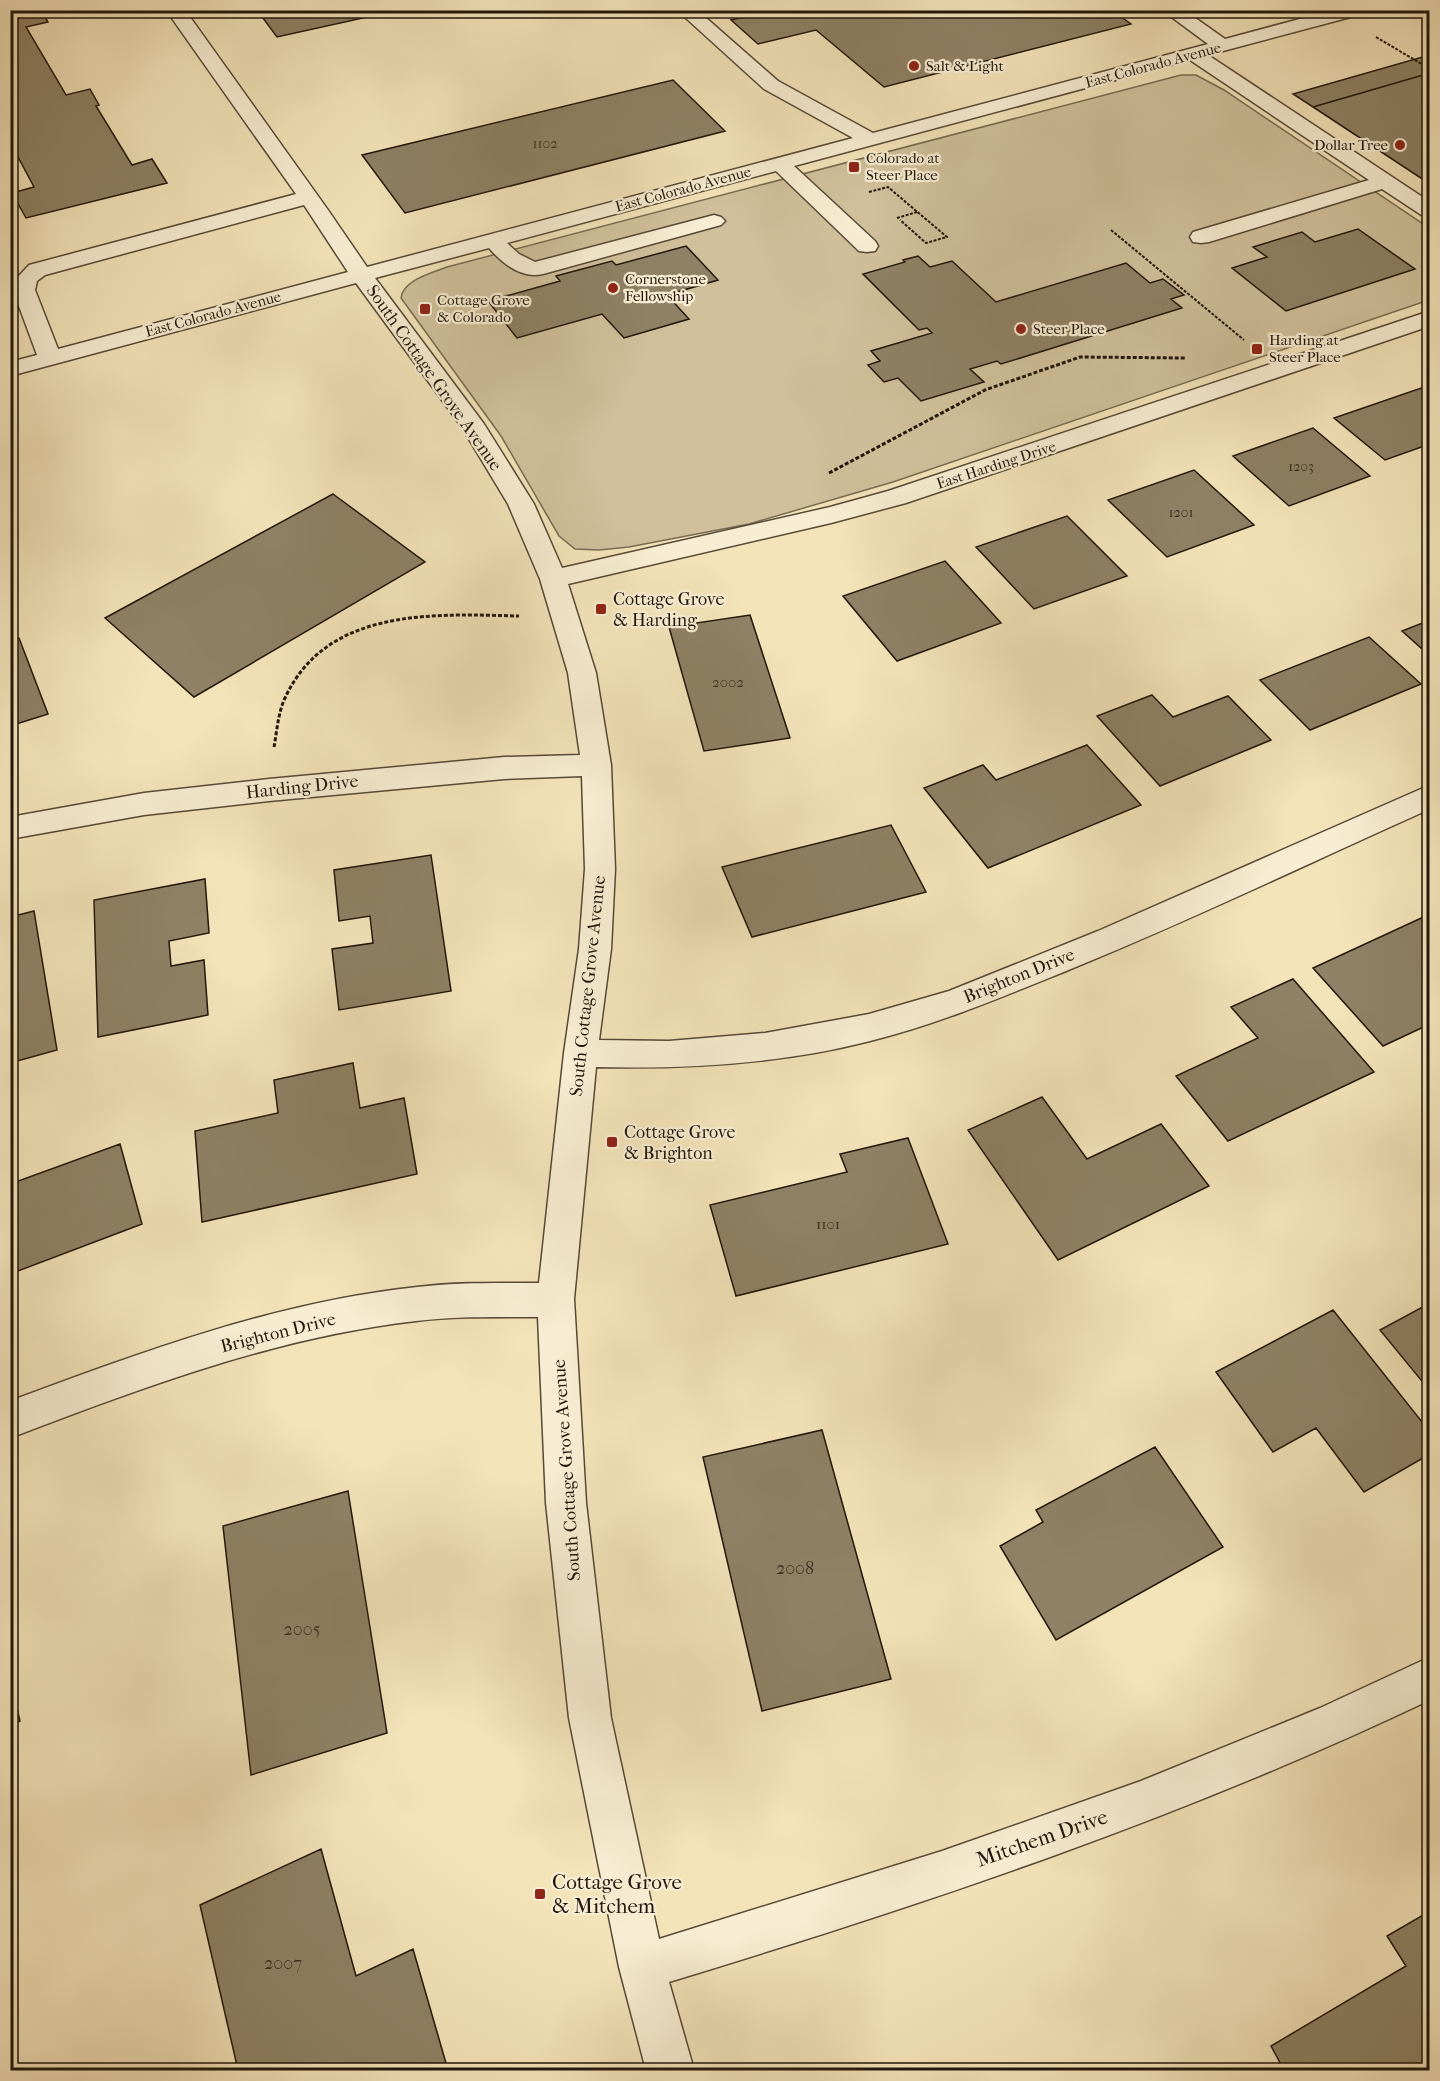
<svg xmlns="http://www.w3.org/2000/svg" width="1440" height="2081" viewBox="0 0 1440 2081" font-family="'IM FELL French Canon',serif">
<rect width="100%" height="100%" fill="#f3e3b9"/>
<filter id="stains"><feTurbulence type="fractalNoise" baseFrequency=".00333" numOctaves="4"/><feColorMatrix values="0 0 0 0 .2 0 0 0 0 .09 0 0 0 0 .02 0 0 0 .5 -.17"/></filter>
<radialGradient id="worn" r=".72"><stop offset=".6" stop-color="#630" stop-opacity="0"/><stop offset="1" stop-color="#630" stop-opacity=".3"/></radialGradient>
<!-- green -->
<path fill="#cfc09b" stroke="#786b52" stroke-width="1.5" d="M1181 75H1196L1224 90 1429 228V300L893 482 749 524 629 547 599 550 575 549 559 536 501 436 401 298C403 280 432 273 447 267Z"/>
<!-- building -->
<path fill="#8e8165" stroke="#21160a" stroke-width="1.5" d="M10 10H41L48 22 26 27 66 95 90 89 99 105 96 106 132 165 152 159 167 183 26 218 12 193 34 187 10 142Z
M257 10H399L277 37Z
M774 10H1111L1131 24 884 87 816 30 758 44 731 20Z
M1426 56 1430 58V73L1313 107 1293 94Z
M1430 73V184L1313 107Z
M673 80 725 131 405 213 362 155Z
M1358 229 1415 269 1286 311 1232 268 1267 257 1253 247 1302 232 1315 242Z
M686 246 718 280 667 295 689 319 624 338 602 314 517 338 488 301 560 281 556 276 612 261 616 265Z
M918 256 930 267 952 261 996 302 1126 263 1150 283 1163 279 1184 295 1171 299 1182 308 1001 364 997 361 970 369 984 382 921 401 898 378 884 382 868 365 880 361 871 351 932 333 927 328 919 330 863 274 905 262 903 260Z
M1430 385V444L1385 460 1334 418Z
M1313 428 1370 476 1289 506 1233 456Z
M1194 470 1254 525 1167 557 1108 500Z
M333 494 425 562 194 697 105 618Z
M1067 516 1127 576 1034 609 976 547Z
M945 561 1001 623 897 661 843 596Z
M750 615 790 738 704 751 669 627Z
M1430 620V656L1402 631Z
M1369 637 1421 684 1310 730 1260 680Z
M19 638 48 714 10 726V640Z
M1152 695 1173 717 1228 696 1271 740 1160 786 1097 716Z
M1087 745 1141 805 988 868 924 788 983 765 996 780Z
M891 825 926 892 752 937 722 867Z
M431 855 451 991 339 1010 332 949 373 943 370 916 339 921 334 870Z
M205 879 209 933 169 941 171 966 204 960 208 1015 98 1037 94 900Z
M34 911 57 1050 10 1063V917Z
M1430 914V1024L1383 1046 1313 968Z
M1293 979 1374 1072 1228 1141 1176 1076 1258 1038 1231 1007Z
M353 1063 360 1108 404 1098 417 1174 202 1222 195 1131 278 1113 274 1080Z
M1042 1097 1087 1159 1161 1124 1209 1186 1058 1260 968 1130Z
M908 1138 948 1244 736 1296 710 1205 847 1172 840 1154Z
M120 1144 142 1224 10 1274V1184Z
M1430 1303V1391L1380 1330Z
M1333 1310 1430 1432V1454L1364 1492 1316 1428 1273 1452 1216 1372Z
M822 1430 891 1679 762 1711 703 1457Z
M1155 1447 1223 1547 1056 1640 1000 1546 1043 1522 1036 1510Z
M348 1491 387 1733 251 1775 223 1526Z
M10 1679 20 1721 10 1725Z
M321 1849 356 1976 413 1949 448 2070H238L200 1905Z
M1430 1911V2070H1284L1271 2046 1406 1966 1387 1936Z"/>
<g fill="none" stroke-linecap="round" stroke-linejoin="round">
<!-- minor casing -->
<g stroke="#564936" stroke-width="3">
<path id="minor" d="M166 10H185L328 210 367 267 853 138 764 89 677 10H697L778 81 873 133 1208 44 1162 10H1184L1225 39 1333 10H1365L1362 14 1208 55 1430 202V218L1423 216 1382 189 1209 242 1201 243 1193 242 1190 237 1193 232 1369 180 1190 60 794 166 875 241 878 246 875 251 867 252 859 251 776 171 507 243 519 254 535 262 714 215 721 217 725 221 721 225 543 274C521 279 502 263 489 248L375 278 484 424 534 504 562 568 830 507 888 491 1430 311V326L906 503 831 523 568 584 596 673 611 765 615 869 611 949 599 1040 669 1041 765 1033 869 1014 949 991 1098 931 1430 785V809C1309 863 1189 921 1066 971 1002 997 938 1024 870 1041 781 1064 688 1069 596 1067L574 1299 586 1503 611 1718 659 1939 942 1851 1141 1781 1320 1708 1430 1657V1700C1184 1817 929 1903 669 1982L694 2070H646L619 1967 569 1718 546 1503 538 1317C498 1317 456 1316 416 1321 275 1337 141 1388 10 1438V1401C142 1352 276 1302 417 1287 457 1282 499 1283 539 1283L564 1053 579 949 585 869 582 776 504 779 269 801 144 815 10 839V817L144 793 269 779 504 757 580 755 568 673 540 579 508 504 461 426 356 283 10 376V362L37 355 13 290 16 279 29 265 296 194ZM304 205 348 272 58 349 35 290 37 281 45 275Z"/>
</g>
<!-- path-far1 -->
<path stroke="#21160a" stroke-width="2" stroke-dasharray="3 1.5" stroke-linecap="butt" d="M1376 37 1430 69
M869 192 888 187 947 237 926 243 900 220
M897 218 917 212
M1111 230 1244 340"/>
<!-- path -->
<path stroke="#21160a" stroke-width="3" stroke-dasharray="4 2" stroke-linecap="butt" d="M829 473 985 390 1080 357 1185 358
M274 747C277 731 278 713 285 698 327 607 434 614 519 616"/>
<!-- minor -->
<use href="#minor" fill="#f7edd2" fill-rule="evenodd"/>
</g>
<!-- markers -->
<g fill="#8f2418" stroke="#f7edd2" stroke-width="2">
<circle cx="914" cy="66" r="6"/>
<circle cx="1400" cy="145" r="6"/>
<rect x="848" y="161" width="12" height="12" rx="3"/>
<circle cx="613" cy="288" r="6"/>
<rect x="419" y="303" width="12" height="12" rx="3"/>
<circle cx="1021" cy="329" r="6"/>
<rect x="1251" y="343" width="12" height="12" rx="3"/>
<rect x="595" y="603" width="12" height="12" rx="3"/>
<rect x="606" y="1136" width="12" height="12" rx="3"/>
<rect x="534" y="1888" width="12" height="12" rx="3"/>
</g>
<g text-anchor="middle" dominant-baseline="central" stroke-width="4.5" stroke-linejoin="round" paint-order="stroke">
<!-- far-number labels -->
<g font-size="14" fill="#3c3121">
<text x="545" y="143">1102</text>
<text x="1301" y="466">1203</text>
<text x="1181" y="512">1201</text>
</g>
<!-- far-street labels -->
<g font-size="15" fill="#21160a" stroke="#f7edd2">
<text transform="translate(1153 65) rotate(-15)">East Colorado Avenue</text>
<text transform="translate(683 189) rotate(-15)">East Colorado Avenue</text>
<text transform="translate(213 314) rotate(-15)">East Colorado Avenue</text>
<text transform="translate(996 465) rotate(-18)">East Harding Drive</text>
</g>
<!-- far-poi labels -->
<g font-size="15" fill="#21160a" stroke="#f7edd2" text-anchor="start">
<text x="926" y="66">Salt &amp; Light</text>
<text x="1388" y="145" text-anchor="end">Dollar Tree</text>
<text x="866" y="158">Colorado at<tspan x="866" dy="17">Steer Place</tspan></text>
<text x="625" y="279">Cornerstone<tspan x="625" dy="17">Fellowship</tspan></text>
<text x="437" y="300">Cottage Grove<tspan x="437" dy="17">&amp; Colorado</tspan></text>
<text x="1033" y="329">Steer Place</text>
<text x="1269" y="340">Harding at<tspan x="1269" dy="17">Steer Place</tspan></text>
</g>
<!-- number labels -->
<g font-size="15" fill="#3c3121">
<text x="728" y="682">2002</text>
<text x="828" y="1224">1101</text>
</g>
<!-- street labels -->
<g font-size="18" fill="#21160a" stroke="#f7edd2">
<text transform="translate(434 378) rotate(55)">South Cottage Grove Avenue</text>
<text transform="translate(302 787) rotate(-6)">Harding Drive</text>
<text transform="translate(1019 976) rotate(-22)">Brighton Drive</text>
<text transform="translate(588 986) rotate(-84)">South Cottage Grove Avenue</text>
<text transform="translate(278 1333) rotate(-14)">Brighton Drive</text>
<text transform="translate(567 1470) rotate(-94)">South Cottage Grove Avenue</text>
</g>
<!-- poi labels -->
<g font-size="18" fill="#21160a" stroke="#f7edd2" text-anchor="start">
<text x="613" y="599">Cottage Grove<tspan x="613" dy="21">&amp; Harding</tspan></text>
<text x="624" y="1132">Cottage Grove<tspan x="624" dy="21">&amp; Brighton</tspan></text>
</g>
<!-- near-number labels -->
<g font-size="18" fill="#3c3121">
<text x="795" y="1568">2008</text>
<text x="302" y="1629">2005</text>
<text x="283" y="1963">2007</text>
</g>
<!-- near-street labels -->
<g font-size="21" fill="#21160a" stroke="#f7edd2">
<text transform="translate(1042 1838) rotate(-19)">Mitchem Drive</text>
</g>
<!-- near-poi labels -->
<g font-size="21" fill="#21160a" stroke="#f7edd2" text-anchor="start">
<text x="552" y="1882">Cottage Grove<tspan x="552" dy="24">&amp; Mitchem</tspan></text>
</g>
</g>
<!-- margin -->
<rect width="1440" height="2081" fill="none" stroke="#f3e3b9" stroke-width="36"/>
<rect x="12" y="12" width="1416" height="2057" fill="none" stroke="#21160a" stroke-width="3"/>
<rect x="18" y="18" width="1404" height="2045" fill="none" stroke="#21160a" stroke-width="1.5"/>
<rect width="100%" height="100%" filter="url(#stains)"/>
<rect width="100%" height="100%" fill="url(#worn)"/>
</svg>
